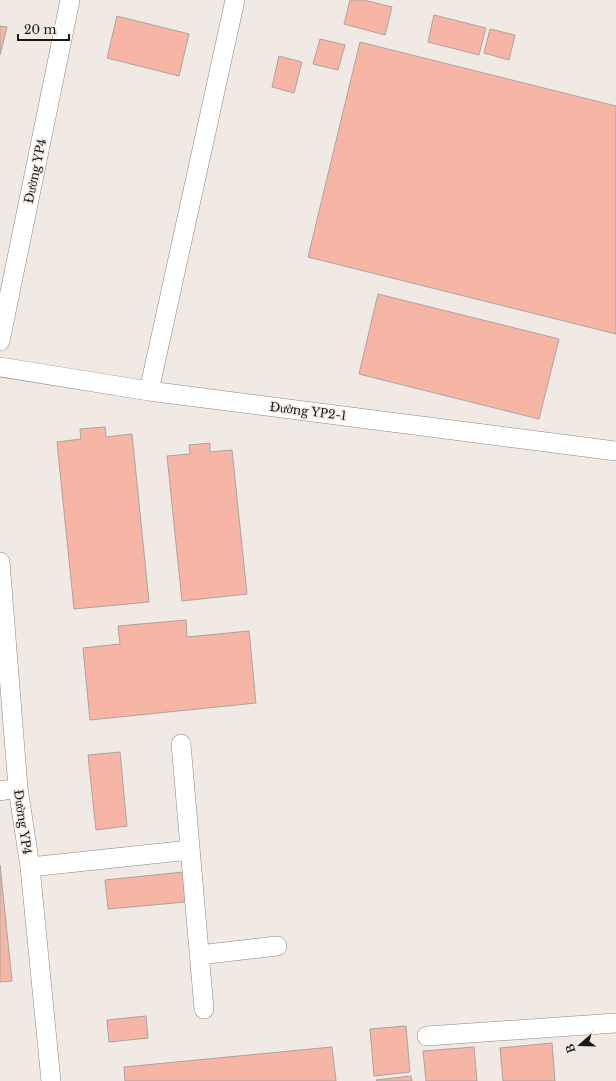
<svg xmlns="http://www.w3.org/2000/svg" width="616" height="1081" viewBox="0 0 616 1081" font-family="'Libre Baskerville',serif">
<rect width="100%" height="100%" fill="#f0e9e4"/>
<!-- building -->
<path fill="#f7b6a5" stroke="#aba3a1" d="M350 0H364L392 7 385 35 344 24Z
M434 15 486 28 479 55 428 42Z
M117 16 189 34 179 76 107 58Z
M0 26 7 27 0 55Z
M490 29 515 35 509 60 484 53Z
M320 39 345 45 338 70 313 64Z
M360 42 616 106V334L308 257Z
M279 56 302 62 294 93 272 87Z
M378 294 559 339 539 419 359 374Z
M105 427 106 437 132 434 149 602 74 609 57 442 81 439 80 429Z
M210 443V452L232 450 247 594 182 601 167 456 190 454 189 445Z
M186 620 187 637 249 631 256 703 90 720 83 648 120 644 118 626Z
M120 752 127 826 96 830 88 755Z
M0 865 12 981 0 982Z
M183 872 186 902 108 909 105 880Z
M146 1016 148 1038 109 1042 107 1020Z
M406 1026 410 1072 374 1076 370 1029Z
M552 1043 555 1081H503L500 1048Z
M332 1047 336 1081H125L124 1067Z
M474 1047 477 1081H426L423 1051Z
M411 1076 412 1081H377L376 1080Z"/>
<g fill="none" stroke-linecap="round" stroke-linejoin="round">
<!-- minor casing -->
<g stroke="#8d8682" stroke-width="20">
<path id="minor" d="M0 341 70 0
M0 367 149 391 616 451
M149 391 235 0
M0 562 18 788 30 867 51 1081
M181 744 204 1009
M0 791 18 788
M30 867 190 850
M199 955 277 946
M427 1036 616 1023"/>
</g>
<!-- minor -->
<use href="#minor" stroke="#fff" stroke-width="19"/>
</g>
<g text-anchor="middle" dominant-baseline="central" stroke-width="3" stroke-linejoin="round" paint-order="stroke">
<!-- street labels -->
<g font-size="12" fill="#1a1816" stroke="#f0e9e4">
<text transform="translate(35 171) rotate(-78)">Đường YP4</text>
<text transform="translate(308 411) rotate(7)">Đường YP2-1</text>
<text transform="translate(23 822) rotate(82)">Đường YP4</text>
</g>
</g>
<!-- north arrow -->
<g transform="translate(580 1045) rotate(250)" stroke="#f0e9e4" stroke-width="3" paint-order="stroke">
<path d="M0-3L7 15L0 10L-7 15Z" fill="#1a1816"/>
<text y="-6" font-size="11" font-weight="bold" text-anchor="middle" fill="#1a1816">B</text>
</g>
<!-- scale -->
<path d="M18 34v6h51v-6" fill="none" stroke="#1a1816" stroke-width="2"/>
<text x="24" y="34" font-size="12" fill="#1a1816" stroke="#f0e9e4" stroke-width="3" paint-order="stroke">20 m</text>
</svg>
